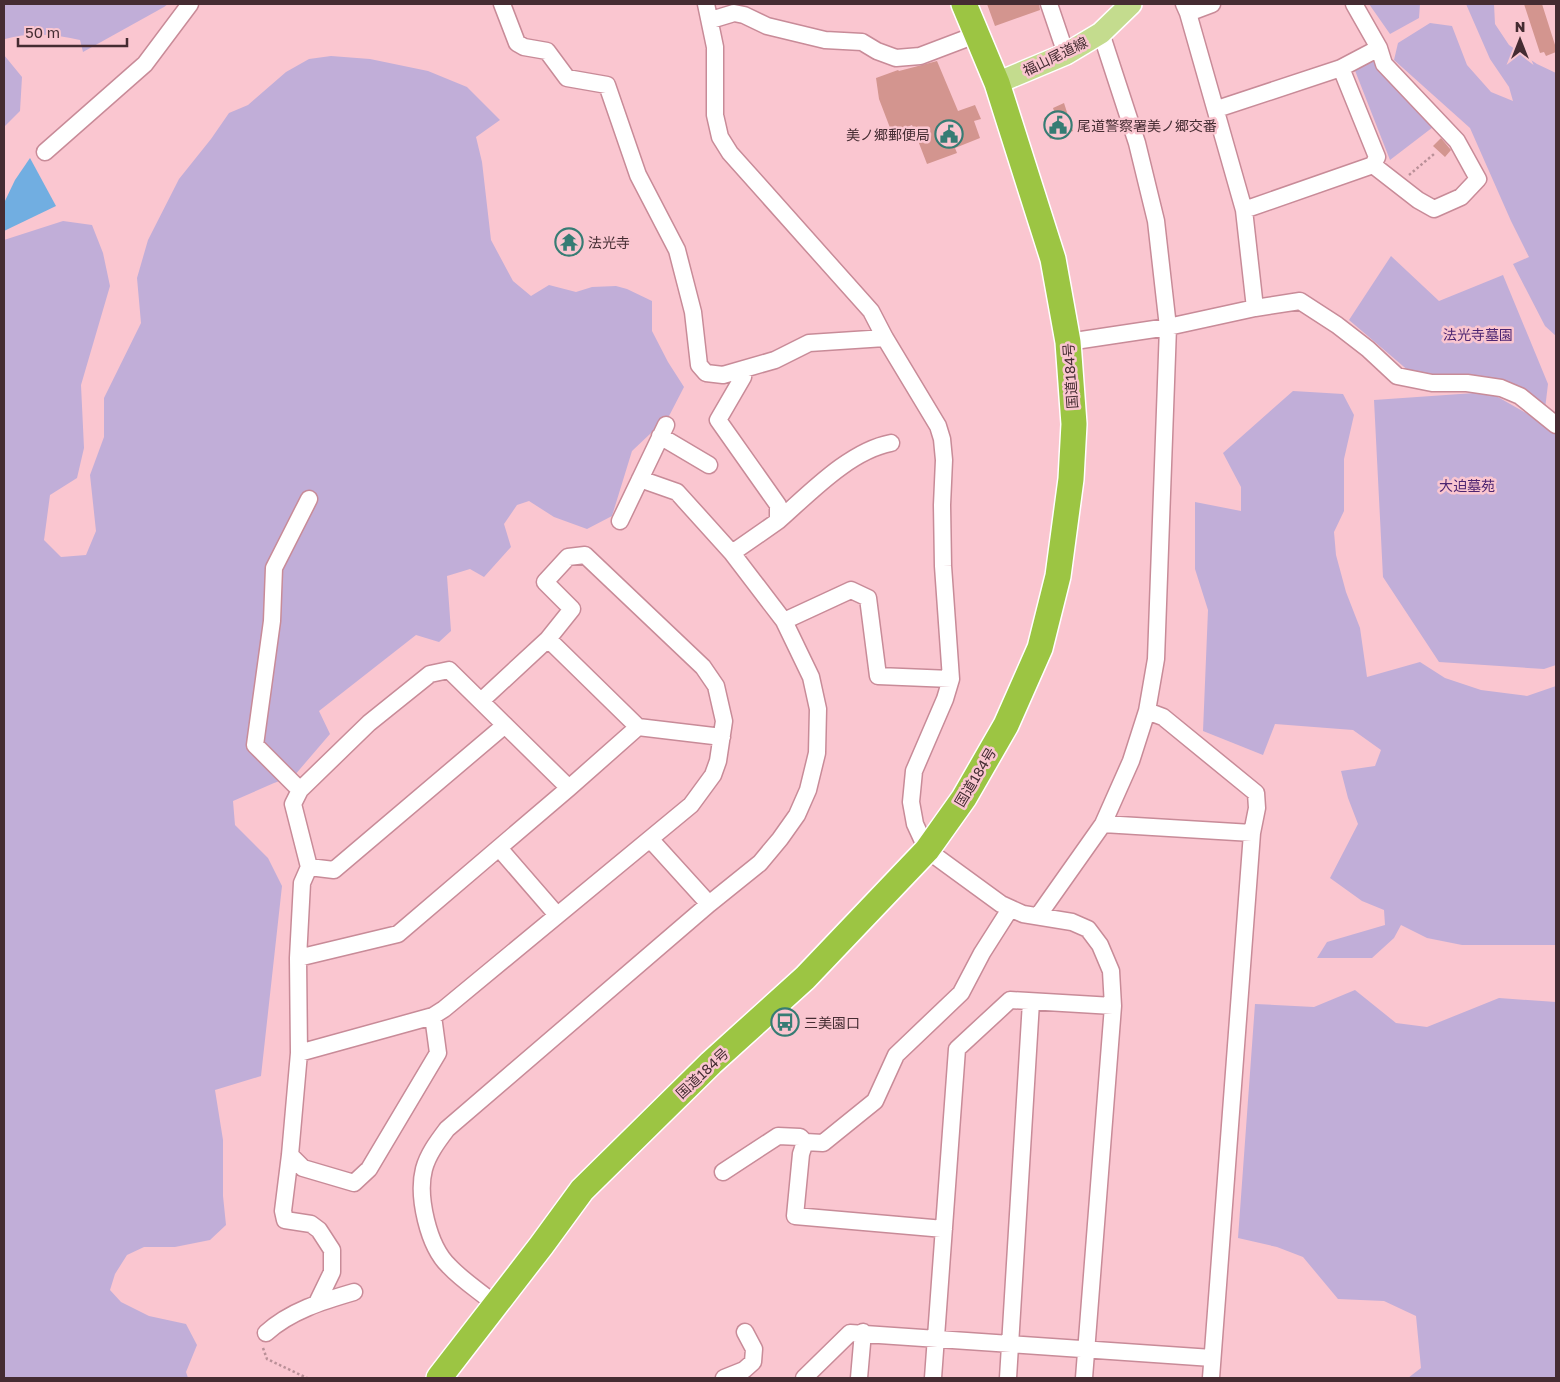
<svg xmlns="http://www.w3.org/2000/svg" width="1560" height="1382" viewBox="0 0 1560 1382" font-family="'Golos Text','Noto Sans JP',sans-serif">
<rect width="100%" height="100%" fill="#fac6d0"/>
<!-- green -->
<path fill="#c1aed8" d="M4 4H168L164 7 83 52 80 40C53 34 31 32 5 39L4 42Z
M1369 4H1420L1419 18 1390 34Z
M1466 4H1494L1495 24 1509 45 1537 64 1556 73V336L1545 326 1513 264 1529 257 1511 221 1470 128 1394 60 1398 43 1430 23 1452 26 1467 65 1491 92 1513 101 1509 87 1490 59Z
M4 55 22 77 20 111 4 127Z
M331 56 370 59 428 71 467 87 500 120 476 137 482 162 491 240 513 281 531 296 549 285 576 292 592 287 616 286 627 289 652 301V331L668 362 684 387 669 416 632 451 612 516 587 529 554 517 529 501 517 505 504 524 511 547 484 577 470 569 447 576 451 631 439 642 416 635 319 711 330 734 294 776 274 783 233 801 235 825 268 858 282 886 261 1076 215 1090 223 1140V1196L226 1225 210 1240 175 1247H144L127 1255 115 1274 110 1290 121 1302 149 1316 186 1324 197 1345 186 1372 188 1378H4V240L63 221 92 225 103 253 110 286 81 385 84 448 77 478 50 495 44 540 61 557 86 555 96 531 90 475 104 437V398L141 323 137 278 148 240 179 179 211 139 229 113 248 105 286 72 309 59Z
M1377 57 1437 124 1390 160 1354 68Z
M1391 256 1439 301 1503 275 1548 384 1545 409 1461 377 1410 372 1349 320Z
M1293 391 1343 394 1354 415 1344 459V511L1334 532 1336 555 1346 592 1360 628 1367 677 1420 662 1445 678 1481 690 1527 696 1556 686V945H1462L1427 938 1401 925 1394 938 1372 958H1317L1327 942 1385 925 1384 910 1362 901 1330 878 1358 824 1348 798 1341 771 1375 766 1381 750 1353 730 1275 724 1263 755 1203 731 1208 610 1195 569V502L1241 511V487L1223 453Z
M1489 392 1547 425 1556 435V665L1544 669 1439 662 1383 577 1374 400Z
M1355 990 1396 1023 1427 1027 1499 998 1556 1002V1378H1408L1421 1368 1416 1316 1384 1301 1338 1299 1303 1257 1277 1247 1238 1238 1255 1004 1314 1007Z"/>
<!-- water -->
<path fill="#71aee1" d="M30 158 56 206 4 231V203L15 180Z"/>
<!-- building -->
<path fill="#d3958f" d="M987 4H1039L1040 10 995 26Z
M1524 4H1542L1556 48V52L1546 56 1544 52 1540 53Z
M937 61 958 111 975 105 981 119 974 121 980 138 955 148 957 153 927 164 912 125 892 133 879 99 876 78 898 70 899 71Z
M1064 103 1073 131 1050 139 1044 118 1055 114 1053 108Z
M1441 138 1451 150 1445 157 1433 146Z"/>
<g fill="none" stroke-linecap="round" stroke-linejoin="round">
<!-- minor casing -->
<g stroke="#c88b98" stroke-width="19">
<path id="minor" d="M502 4 517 43 524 47 547 51 567 78 607 85 638 175 677 250 693 312 699 365 706 373 723 375 775 360 809 343 885 338
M706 4 715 47V115L720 137 730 153 871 311 885 338 938 426 942 439 944 460 942 505 943 566 951 679 945 699 914 771 911 802 915 824 927 850 1001 904 1023 914 1072 922 1088 929 1100 945 1111 971 1113 1006 1084 1378
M1049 4 1066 54
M1184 4 1188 13 1244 210 1255 308
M1354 4 1379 48 1384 64 1457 141 1478 179 1461 197 1434 209 1418 200 1373 165
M1188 13 1212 4
M711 20 734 13 744 15 767 26 825 40 862 42 877 51 896 58 920 56 978 34
M1217 109 1341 68 1379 48
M45 152 145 64 190 4
M1244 210 1373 165 1377 157 1341 68
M1068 342 1168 327 1255 308 1300 301 1337 325 1368 349 1397 376 1432 383H1467L1501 388 1520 396 1556 425
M660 436 709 465
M620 521 666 425
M778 521C809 494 849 451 891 443
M732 553 778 521V505L718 420 743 377 744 369
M784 621 851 590 868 598 878 676 951 679
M548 639 638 727
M1147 711 1163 717 1256 793 1257 808 1252 833 1211 1378
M300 790 255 745 272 621 274 568 309 499
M1103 824 1252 833
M650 839 709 904
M499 848 557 915
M309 867 334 870 505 725
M1038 916 1103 824 1131 761 1147 711 1156 659 1168 327 1156 221 1137 143 1101 33
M298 958 398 934 569 788 638 727 722 737
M299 1053 433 1016 444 1009 691 805 713 775 718 761 724 721 716 686 703 667 585 555 568 557 545 582 572 609 548 639 481 701
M290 1155 303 1168 354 1183 369 1169 438 1053 433 1016
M723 1172 778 1136 800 1137 805 1142
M944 1229 795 1216 801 1154 805 1142 823 1143 875 1101 896 1055 961 993 982 953 1010 909
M317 1303 332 1272V1250L319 1230 311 1224 285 1220 283 1211 290 1155 299 1053 298 958 302 883 309 867 293 804 300 790 369 723 430 674 449 670 569 788
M496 1305C481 1292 463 1281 449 1266 428 1246 417 1196 424 1169 428 1154 438 1141 447 1129L709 904 760 863 780 839 797 815 808 790 817 753 818 709 811 677 784 621 732 553 677 492 640 479
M266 1333C290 1311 323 1301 354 1292
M724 1378 744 1370 753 1362 754 1349 745 1332
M804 1378 850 1333 1212 1358
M859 1378 863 1332
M933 1378 957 1049 1010 1000 1113 1006
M1008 1378 1031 1002"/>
</g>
<!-- major casing -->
<g stroke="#fff" stroke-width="24">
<path id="major" d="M997 83 1066 54 1101 33 1131 4"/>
</g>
<!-- highway casing -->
<g stroke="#fff" stroke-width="28">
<path id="highway" d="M439 1378 541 1246 582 1190 711 1063 805 978 927 850 964 798 1006 725 1040 648 1058 576 1071 479 1074 424 1068 342 1053 259 997 83 964 4"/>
</g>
<!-- path -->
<path stroke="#ba9098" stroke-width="2.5" stroke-dasharray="2.5 2.5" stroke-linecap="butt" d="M1409 175 1434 154
M263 1348 267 1359 307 1378"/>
<!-- minor -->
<use href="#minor" stroke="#fff" stroke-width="16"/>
<!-- major -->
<use href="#major" stroke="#c4dc8e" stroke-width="21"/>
<!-- highway -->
<use href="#highway" stroke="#9cc543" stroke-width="25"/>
</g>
<!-- icons -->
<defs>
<g id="civic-ring" transform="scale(1.4375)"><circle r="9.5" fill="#fac6d0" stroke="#367c74" stroke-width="1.5"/><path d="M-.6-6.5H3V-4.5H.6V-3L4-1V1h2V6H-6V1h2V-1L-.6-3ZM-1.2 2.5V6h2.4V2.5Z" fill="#367c74"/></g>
<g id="temple-ring" transform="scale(1.4375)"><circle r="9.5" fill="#fac6d0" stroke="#367c74" stroke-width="1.5"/><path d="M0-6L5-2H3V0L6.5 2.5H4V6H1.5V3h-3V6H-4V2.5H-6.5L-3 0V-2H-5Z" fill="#367c74"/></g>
<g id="bus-ring" transform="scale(1.4375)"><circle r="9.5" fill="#fac6d0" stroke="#367c74" stroke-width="1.5"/><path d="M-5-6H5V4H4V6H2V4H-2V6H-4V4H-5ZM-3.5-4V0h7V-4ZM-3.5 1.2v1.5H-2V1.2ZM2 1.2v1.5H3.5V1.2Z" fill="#367c74"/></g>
</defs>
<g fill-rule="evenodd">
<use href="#civic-ring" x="1058" y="125"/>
<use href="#civic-ring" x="949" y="134"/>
<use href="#temple-ring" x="569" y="242"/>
<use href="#bus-ring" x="785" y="1022"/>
</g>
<g text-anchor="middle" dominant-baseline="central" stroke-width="5" stroke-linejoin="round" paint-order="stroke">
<!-- street labels -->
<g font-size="14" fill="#452c32" stroke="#fac6d0">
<text transform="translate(1055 56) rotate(-26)">福山尾道線</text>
<text transform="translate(1070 376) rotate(-94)">国道184号</text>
<text transform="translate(975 777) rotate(-59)">国道184号</text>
<text transform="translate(702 1073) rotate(-43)">国道184号</text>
</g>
<!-- poi labels -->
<g font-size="14" fill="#452c32" stroke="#fac6d0" text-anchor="start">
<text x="1077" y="125">尾道警察署美ノ郷交番</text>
<text x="930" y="134" text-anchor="end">美ノ郷郵便局</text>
<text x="588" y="242">法光寺</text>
<text x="804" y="1022">三美園口</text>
</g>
<!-- park labels -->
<g font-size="14" fill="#4d2571" stroke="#fac6d0">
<text x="1478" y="334">法光寺墓園</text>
<text x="1467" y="485">大迫墓苑</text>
</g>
</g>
<!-- border -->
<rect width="1560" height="1382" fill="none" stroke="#452c32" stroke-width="10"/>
<!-- north arrow -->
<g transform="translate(1520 40)" stroke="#fac6d0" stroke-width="4" paint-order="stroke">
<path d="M0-4L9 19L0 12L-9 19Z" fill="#452c32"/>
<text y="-8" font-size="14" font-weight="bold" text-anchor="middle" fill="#452c32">N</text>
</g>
<!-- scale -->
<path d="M18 38v8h109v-8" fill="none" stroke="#452c32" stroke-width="2.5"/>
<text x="25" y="38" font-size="15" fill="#452c32" stroke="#fac6d0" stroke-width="4" paint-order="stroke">50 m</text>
</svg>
